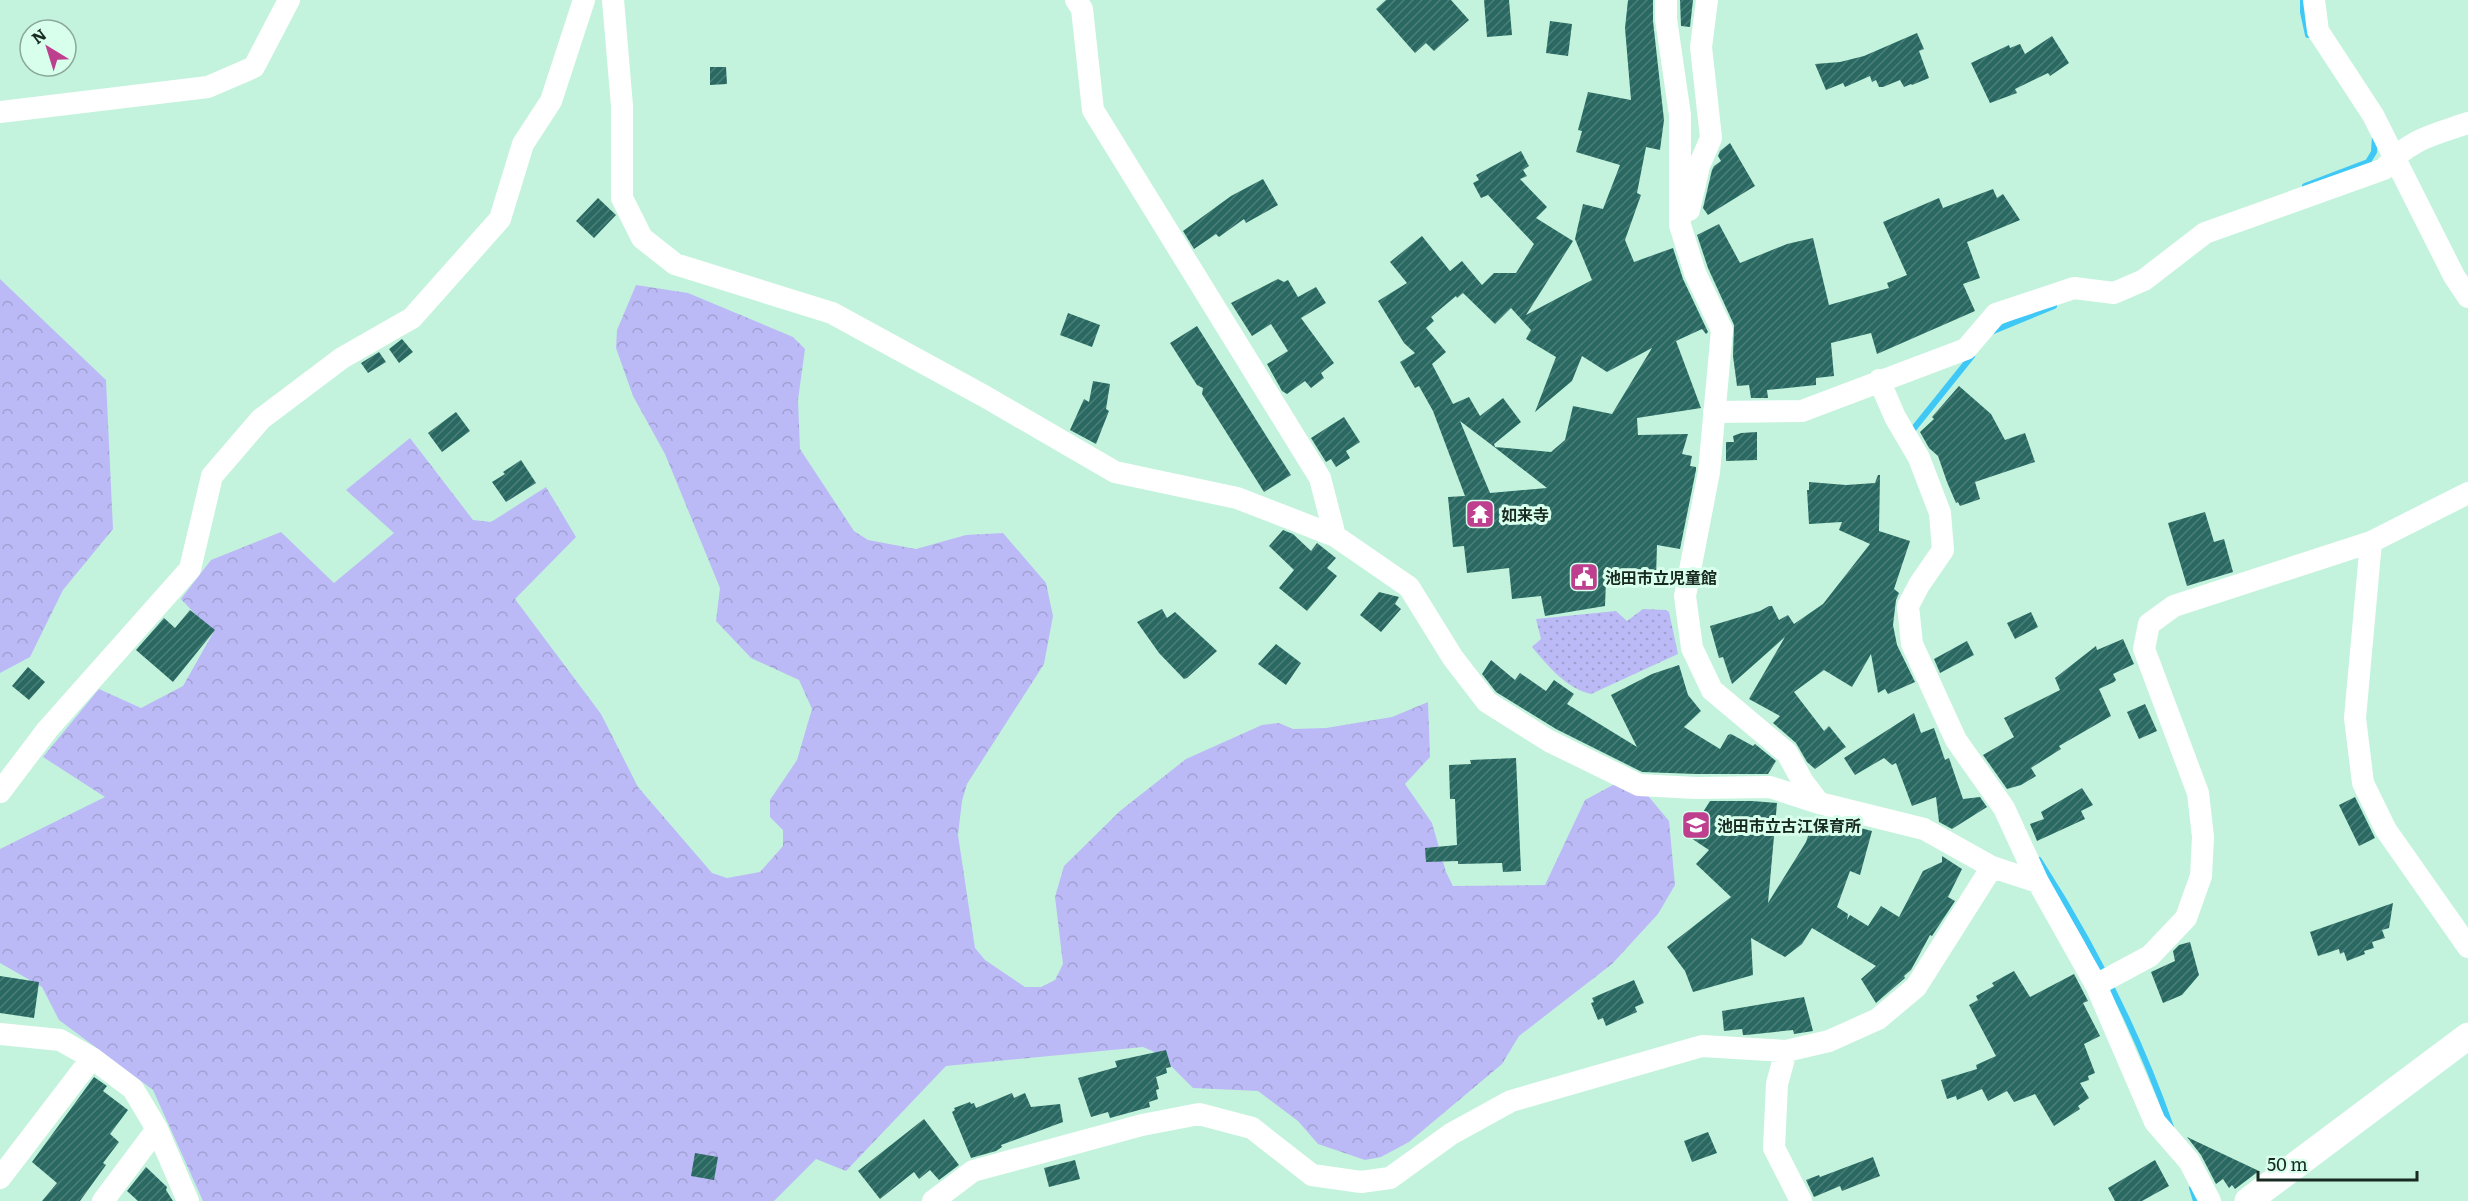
<svg xmlns="http://www.w3.org/2000/svg" width="2468" height="1201" viewBox="0 0 2468 1201" font-family="Literata,'Noto Sans JP',serif">
<defs>
<pattern id="forest-crowns" width="20" height="18" patternUnits="userSpaceOnUse" patternTransform="scale(1.5)"><rect width="20" height="18" fill="#bcbaf6"/><path d="M2 6a3 3 0 1 1 6 0M12 15a3 3 0 1 1 6 0" fill="none" stroke="#a1a0d3"/></pattern>
<pattern id="park-dots" width="8" height="8" patternUnits="userSpaceOnUse" patternTransform="scale(1.5)"><rect width="8" height="8" fill="#bcbaf6"/><path d="M2 2h.1M6 6h.1" fill="none" stroke="#a1a0d3" stroke-width="1.8" stroke-linecap="round"/></pattern>
<pattern id="building-hatch" width="6" height="6" patternUnits="userSpaceOnUse" patternTransform="scale(1.5)"><rect width="6" height="6" fill="#296962"/><path d="M-1 1l2-2M0 6l6-6M5 7l2-2" fill="none" stroke="#4d7e79"/></pattern>
</defs>
<rect width="100%" height="100%" fill="#c3f3dd"/>
<!-- forest -->
<path fill="url(#forest-crowns)" d="M0 279 106 380 113 529 63 590 30 657 0 673Z
M636 285 688 293 793 337 805 349 798 400 800 449 854 531 868 540 916 549 966 535 1003 533 1046 583 1053 616 1044 664 967 784 962 801 958 835 975 948 985 960 1025 987H1041L1055 980 1063 964 1055 897 1064 866 1120 811 1186 759 1262 725 1279 723 1293 729 1326 728 1392 717 1428 702 1430 757 1405 784 1432 823 1446 872 1453 886 1545 885 1585 800 1613 785H1639L1669 821 1675 885 1658 914 1612 964 1519 1036 1502 1064 1409 1142 1381 1157 1365 1160 1318 1144 1298 1121 1258 1091 1193 1088 1159 1054 1143 1047 946 1066 846 1171 816 1159 774 1201H203L153 1090 59 1020 42 987 0 963V849L105 797 43 757 99 689 141 708 183 686 213 633 181 599 211 560 281 532 334 583 394 533 346 490 410 438 473 520 491 522 546 487 576 537 515 599 601 714 638 787 712 873 727 878 760 872 783 846V830L770 817V800L797 760 812 709 799 680 751 658 716 621 720 588 665 454 633 396 616 348 617 330Z"/>
<!-- park -->
<path fill="url(#park-dots)" d="M1643 609 1666 610 1669 612 1678 654 1591 694C1567 689 1547 665 1532 647L1541 639 1536 619 1616 611 1627 621Z"/>
<g fill="none" stroke-linecap="round" stroke-linejoin="round">
<!-- stream -->
<path stroke="#3fc8f6" stroke-width="6" d="M2303 0V12L2308 35
M2305 186 2368 162 2374 152 2375 136
M1991 332 2054 306
M1911 432 1972 356
M2039 860C2093 944 2138 1033 2171 1127
M2192 1188 2196 1201"/>
</g>
<!-- building -->
<path fill="url(#building-hatch)" fill-rule="evenodd" d="M1386 0H1451L1469 20 1434 51 1426 43 1415 53 1376 9Z
M1484 0H1509L1512 35 1487 37Z
M1628 0H1653V21L1664 120 1660 150 1646 147 1637 193 1641 195 1625 240 1634 262 1673 248 1683 279 1708 332 1706 334 1702 329 1676 341 1701 408 1637 418 1638 435 1688 434 1682 454 1692 456 1690 466 1696 467V470L1680 549 1657 545 1656 577H1649V583L1606 581 1605 606 1545 616 1541 596 1512 599 1509 568 1467 573 1464 546 1453 547 1448 497 1465 496 1433 411 1419 386 1415 388 1400 362 1415 353 1404 343 1378 301 1407 283 1390 262 1422 236 1450 271 1462 261 1482 285 1494 273H1516L1534 244 1488 195 1481 198 1473 183 1479 180 1476 175 1521 151 1529 166 1523 170 1527 176 1520 179 1547 207 1536 218 1573 241 1526 315 1592 280 1575 239 1583 204 1603 209 1620 165 1576 152 1582 131 1578 130 1588 92 1631 100 1625 28ZM1463 293 1495 324 1511 308 1531 330 1526 339 1556 357 1535 412 1572 381 1582 356 1607 372 1652 348 1612 414 1573 406 1565 440 1551 452 1495 447 1494 444 1521 422 1503 398 1480 416 1469 397 1453 404 1432 364 1446 352 1426 328 1434 321 1431 317 1456 296 1457 298ZM1460 421 1493 446 1547 488 1490 493Z
M1680 0H1693L1690 27 1681 26Z
M1550 21 1572 24 1568 56 1546 53Z
M1917 33 1924 49 1919 51 1929 78 1912 85 1911 84 1904 87 1900 80 1883 87H1879L1876 80 1872 82 1870 76 1845 87 1843 83 1826 90 1815 64 1840 62 1864 56Z
M2052 36 2069 63 2050 76 2048 73 2015 89 2017 93 1990 103 1971 63 2009 45 2010 48 2020 44 2025 54Z
M710 67H726L727 84 710 85Z
M1730 143 1755 186 1708 215 1703 208 1712 170 1714 166 1721 161 1718 156 1720 151Z
M1263 179 1278 205 1246 223 1244 219 1219 237 1216 234 1194 249 1183 231 1231 196Z
M1993 189 1997 198 2003 194 2020 220 1967 242 1980 278 1963 284 1975 311 1877 354 1871 333 1831 343 1834 376 1816 378V385L1767 390 1768 398H1751L1749 385 1737 386 1733 356 1734 325 1708 268 1697 235 1719 224 1740 263 1787 244 1813 238 1829 305 1889 288 1887 283 1907 275 1883 222 1939 198 1943 208Z
M598 198 616 215 594 238 576 221Z
M1278 279 1284 282 1288 280 1298 297 1316 287 1326 303 1301 318 1334 363 1321 373 1324 378 1311 388 1305 381 1287 394 1282 391 1267 364 1288 351 1271 324 1252 336 1231 303Z
M1068 313 1100 325 1092 347 1060 335Z
M1197 326 1291 475 1264 492 1202 394 1203 388 1197 385 1170 343Z
M402 339 413 352 399 363 389 349Z
M379 352 386 362 368 373 361 363Z
M1093 381 1110 384 1106 409 1109 411 1096 444 1070 430 1084 399 1089 402Z
M1959 386 1991 414 2005 440 2025 433 2035 462 1975 482 1980 499 1960 506 1958 502 1956 503 1947 482 1938 456 1929 448 1920 432 1934 419 1932 417Z
M456 412 470 431 442 452 428 433Z
M1344 417 1360 442 1346 451 1350 458 1336 467 1331 459 1326 462 1311 438Z
M1757 432V460L1726 461V442H1734L1733 436 1741 433Z
M521 460 536 483 506 502 492 482 505 474 503 472Z
M1878 475H1880L1879 531 1910 541 1894 589 1899 593 1896 600 1893 625 1897 645 1915 682 1888 694 1885 689 1878 693 1871 654 1852 687 1824 670 1794 692 1824 731 1829 726 1846 747 1815 769 1807 762 1796 743 1773 723 1780 716 1749 699 1785 637 1732 684 1723 657 1719 658 1710 626 1760 611 1769 606H1772L1779 620 1788 615 1794 624 1823 604 1870 544 1839 530 1842 522 1809 524 1807 490H1809V482L1846 485 1875 483Z
M2205 512 2214 542 2224 539 2233 572 2187 586 2168 523Z
M1283 530 1293 534 1311 551 1317 543 1336 558 1327 568 1337 576 1307 611 1279 588 1294 570 1269 546Z
M1379 592 1399 597 1395 604 1401 609 1381 632 1360 615Z
M1162 609 1167 618 1175 612 1217 651 1187 678 1184 679 1159 653 1137 622Z
M190 610 215 630 173 682 136 650 164 618 175 628Z
M2031 612 2038 627 2015 639 2007 623Z
M2123 639 2134 664 2113 674 2116 680 2114 682 2099 689 2111 716 2059 746 2061 749 2031 768 2036 776 2021 785 2007 789 1983 755 2014 737 2004 718 2060 690 2055 678 2096 646 2097 650Z
M1967 641 1974 655 1940 673 1934 659Z
M1276 644 1301 663 1286 685 1258 664Z
M1491 660 1515 680 1520 673 1546 691 1554 680 1574 694 1567 704 1637 747 1611 695 1652 674 1679 665 1688 695 1701 711 1684 727 1720 749 1728 735 1731 734 1753 746 1755 744 1776 761 1768 774H1696L1642 772 1556 729 1496 692 1482 674Z
M28 667 45 682 29 700 12 686Z
M2145 704 2157 731 2139 739 2127 712Z
M1914 713 1921 733 1934 728 1945 760 1949 758 1963 799 1980 797 1987 807 1952 829 1939 822 1936 797 1912 806 1896 763 1892 765 1884 758 1855 775 1844 758Z
M1516 758 1521 871 1503 872 1502 863 1458 864V861L1426 862 1425 848 1457 845 1455 799H1450L1449 765 1471 764 1470 760Z
M2082 788 2093 805 2081 811 2085 819 2037 841 2030 824 2044 819 2041 812Z
M2355 797 2375 838 2359 846 2339 805Z
M1710 801H1752L1777 803 1768 903 1806 842 1809 833 1813 834 1817 817 1872 831 1860 875 1850 871 1837 907 1848 914 1847 920 1850 915 1868 926 1881 906 1899 917 1923 871 1942 862V856L1962 869 1948 897 1955 901 1932 936 1930 935 1911 970 1904 976 1905 978 1876 1003 1861 979 1876 966 1812 928 1802 944 1785 957 1751 938 1753 975 1693 992 1685 971 1667 947 1731 897 1696 864 1709 850 1688 836Z
M2393 903 2389 928 2382 930 2385 938 2372 942 2374 948 2364 951 2365 954 2347 961 2344 952 2340 954 2339 949 2318 956 2310 932Z
M2190 942 2199 975 2182 995 2163 1003 2151 972 2175 961 2173 951 2179 945Z
M2014 971 2030 997 2074 974 2088 1001 2083 1003 2100 1036 2084 1044 2095 1073 2088 1076 2089 1080 2080 1083 2089 1098 2078 1106 2080 1109 2054 1126 2035 1094 2014 1102 2007 1091 1988 1101 1982 1089 1957 1100 1956 1096 1947 1099 1941 1080 1977 1069 1976 1065 1996 1056 1969 1005 1978 1000 1976 996 1994 986 1992 983Z
M0 976 39 982 34 1018 0 1013Z
M1634 980 1644 1003 1635 1007 1637 1012 1606 1026 1603 1018 1598 1020 1591 1003 1594 1002 1592 998Z
M1804 997 1813 1031 1794 1034 1793 1030 1746 1035H1743L1742 1029 1724 1031 1722 1011Z
M1166 1050 1171 1067 1166 1068 1167 1073 1156 1077 1159 1089 1156 1090 1158 1099 1149 1102 1150 1107 1110 1118 1108 1112 1091 1117 1078 1078 1117 1067 1115 1061Z
M94 1077 107 1086 103 1091 128 1110 110 1134 119 1142 103 1163 106 1165 80 1201H42L57 1183 32 1162Z
M1012 1093 1014 1098 1025 1093 1031 1107 1060 1104 1063 1122 1001 1145 1002 1147 996 1151 971 1158 952 1112 955 1110 954 1108 970 1102 971 1104 974 1103 976 1108Z
M924 1119 959 1165 939 1180 930 1170 919 1179 914 1172 880 1199 858 1171Z
M1708 1132 1717 1153 1692 1162 1684 1141Z
M2187 1137 2259 1171 2235 1189 2232 1185 2229 1188 2223 1179 2216 1184 2201 1155Z
M695 1153 718 1157 714 1180 691 1176Z
M1873 1157 1880 1176 1842 1191 1840 1186 1814 1197 1806 1180 1819 1175 1820 1177Z
M1075 1160 1080 1179 1049 1187 1044 1168Z
M2155 1160 2169 1186 2142 1201H2115L2108 1188Z
M146 1167 167 1187 166 1190 173 1201H138L127 1191Z"/>
<g fill="none" stroke-linecap="round" stroke-linejoin="round">
<!-- minor -->
<path stroke="#fff" stroke-width="22" d="M613 0 622 106V198L642 238 675 264 832 313 984 396 1115 472 1237 498 1335 536 1409 587 1453 658 1487 702 1549 741 1639 785 1696 788 1770 787 1819 803
M1076 0 1082 9 1093 110 1320 478 1335 536
M1666 0V19L1680 115V225L1695 273 1722 330 1709 472 1685 596 1692 648 1712 690 1787 753 1803 782 1819 803 1924 829 1992 867 2038 882
M2314 0 2318 31 2373 115 2454 276 2468 297
M0 112 208 87 254 67 289 0
M1689 210 1699 166 1711 138 1701 47 1707 0
M1879 380 1895 417 1919 458 1940 513 1943 550 1919 585 1908 606 1912 644 1956 740 2004 808 2038 882 2096 985 2155 1122 2189 1161 2210 1201
M1714 412 1802 411 1966 349 1996 314 2074 288 2114 293 2144 280 2205 233 2384 169C2409 139 2433 135 2468 123
M2371 542 2355 718 2363 783 2386 830 2468 947
M0 792 47 730 190 569 212 476 261 419 342 358 412 318 500 219 523 144 551 101 584 0
M2096 985 2150 956 2186 918 2201 876 2203 837 2198 793 2144 649 2149 624 2174 606 2371 542 2468 493
M0 1034 60 1040 92 1058 133 1089 157 1129 188 1201
M1786 1051 1777 1084 1774 1148 1801 1201
M0 1178 92 1058
M103 1201 157 1129
M933 1201 973 1171 1142 1125 1199 1114 1252 1128 1312 1175 1361 1182 1390 1178 1451 1134 1511 1101 1702 1046 1786 1051 1829 1041 1878 1019 1916 987 1992 867"/>
<!-- tertiary -->
<path stroke="#fff" stroke-width="27" d="M2248 1201 2468 1036"/>
</g>
<!-- icons -->
<defs>
<g id="temple-square" transform="scale(1.5)"><rect x="-9" y="-9" width="18" height="18" rx="4" fill="#bd3f8e" stroke="#d8feec"/><path d="M0-6L5-2H3V0L6.5 2.5H4V6H1.5V3h-3V6H-4V2.5H-6.5L-3 0V-2H-5Z" fill="#fff"/></g>
<g id="civic-square" transform="scale(1.5)"><rect x="-9" y="-9" width="18" height="18" rx="4" fill="#bd3f8e" stroke="#d8feec"/><path d="M-.6-6.5H3V-4.5H.6V-3L4-1V1h2V6H-6V1h2V-1L-.6-3ZM-1.2 2.5V6h2.4V2.5Z" fill="#fff"/></g>
<g id="school-square" transform="scale(1.5)"><rect x="-9" y="-9" width="18" height="18" rx="4" fill="#bd3f8e" stroke="#d8feec"/><path d="M0-5L7-2L0 1L-7-2ZM-4 1L0 2.5L4 1V4Q0 6-4 4Z" fill="#fff"/></g>
</defs>
<g fill-rule="evenodd">
<use href="#temple-square" x="1480" y="514"/>
<use href="#civic-square" x="1584" y="577"/>
<use href="#school-square" x="1696" y="825"/>
</g>
<g text-anchor="middle" dominant-baseline="central" stroke-width="6" stroke-linejoin="round" paint-order="stroke">
<!-- poi labels -->
<g font-size="16" font-weight="bold" fill="#182a22" stroke="#d8feec" text-anchor="start">
<text x="1501" y="514">如来寺</text>
<text x="1605" y="577">池田市立児童館</text>
<text x="1717" y="825">池田市立古江保育所</text>
</g>
</g>
<!-- north arrow -->
<g transform="translate(48 48) rotate(322)"><circle r="28" fill="#d8feec" stroke="#8ba99b" stroke-width="1.5"/>
<path d="M0-4.5L10 22L0 15L-10 22Z" fill="#bd3f8e"/>
<text y="-9" font-size="16" font-weight="bold" text-anchor="middle" fill="#182a22">N</text>
</g>
<!-- scale -->
<path d="M2258 1171v9h159v-9" fill="none" stroke="#182a22" stroke-width="3"/>
<text x="2267" y="1171" font-size="18" fill="#182a22" stroke="#d8feec" stroke-width="4.5" paint-order="stroke">50 m</text>
</svg>
